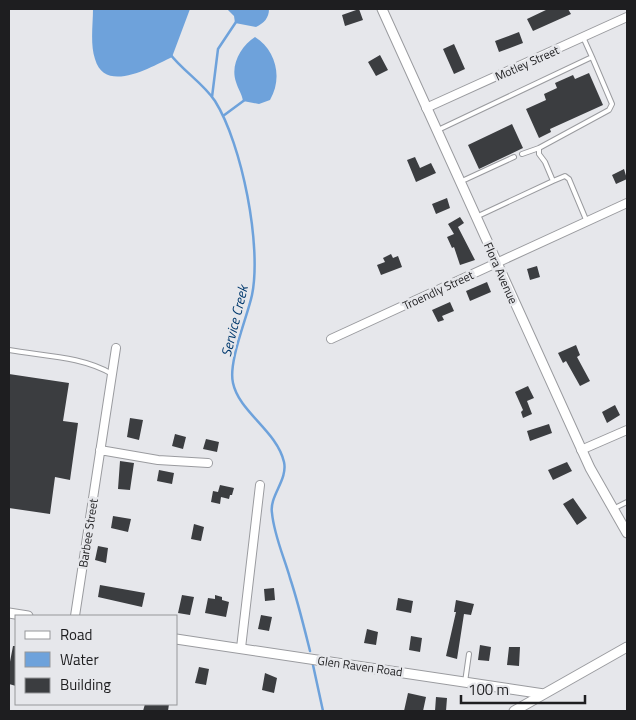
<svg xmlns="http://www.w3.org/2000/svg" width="636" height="720" viewBox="0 0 636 720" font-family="'Titillium Web',sans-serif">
<rect width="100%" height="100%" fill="#e6e7eb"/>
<!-- water -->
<path fill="#6ea2db" d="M93 9H190L172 57C153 66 105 95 95 59 90 44 93 24 93 9Z
M227 9H269C269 18 264 23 256 27L235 23 234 16Z
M255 37C276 50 283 78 270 100L259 104 243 101C242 94 238 89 236 82 230 65 241 46 255 37Z"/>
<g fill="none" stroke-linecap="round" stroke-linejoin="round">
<!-- stream -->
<path stroke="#6ea2db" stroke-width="2.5" d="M170 54C183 71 203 83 215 101 242 144 262 246 252 295 247 318 228 362 233 383 239 412 277 431 284 462 288 480 269 496 272 513 274 535 284 557 290 578 298 602 304 627 310 651
M212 97 218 49 236 22
M223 116 246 99
M313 665 323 711"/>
</g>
<!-- building -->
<path fill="#3b3d40" d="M359 9 363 20 345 26 342 15Z
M548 9H568L571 14 533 31 527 19Z
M519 32 523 43 499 52 495 41Z
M454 44 465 69 454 74 443 49Z
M380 55 388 70 376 76 368 62Z
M589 73 603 105 550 129 551 132 539 138 526 109 546 100 544 94 557 88 555 83 573 75 575 79Z
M512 124 523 148 479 169 468 145Z
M415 157 420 168 431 163 436 173 416 182 407 160Z
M624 169 627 179 616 184 612 175Z
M447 198 450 208 436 214 432 204Z
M460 217 464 223 458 227 475 260 460 265 454 247 452 248 447 237 454 234 448 224Z
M391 254 393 258 398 256 402 267 381 275 377 265 385 262 383 258Z
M537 266 540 277 530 280 527 269Z
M487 282 491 292 470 301 466 291Z
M450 302 454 311 442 316 444 320 438 322 432 310Z
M576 345 580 355 577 357 590 381 580 386 566 361 563 363 558 353Z
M9 374 69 383 63 421 78 423 70 480 55 477 50 514 9 508Z
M528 386 534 398 527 401 532 414 523 418 521 412 523 410 515 392Z
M615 405 620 415 607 423 602 412Z
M130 418 143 420 139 440 127 437Z
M549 424 552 433 530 441 527 431Z
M175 434 186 437 183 449 172 446Z
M206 439 219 442 217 452 203 449Z
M120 461 134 463 130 490 118 489Z
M567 462 572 471 553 480 548 470Z
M159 470 174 473 172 484 157 481Z
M220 485 234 488 232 495H230L229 499 221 497 220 504 211 502 213 491 218 492Z
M573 498 587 518 577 525 563 504Z
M113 516 131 519 128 532 111 528Z
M194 524 204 527 201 541 191 539Z
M98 546 108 548 106 563 95 560Z
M100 585 145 593 142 607 98 597Z
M274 588 275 600 265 601 264 589Z
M182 595 194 597 190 615 178 613Z
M215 595 222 597V600L229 602 226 617 205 613 208 598 215 599Z
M398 598 413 601 411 613 396 610Z
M456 600 474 604 471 615 464 614 457 659 446 656 456 612H454Z
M261 615 272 617 269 631 258 629Z
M367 629 378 632 376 645 364 643Z
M411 636 422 638 420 652 409 650Z
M480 645 491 647 489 661 478 660Z
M13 646H16V686L9 684V667Z
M509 647H520L519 666 507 665Z
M199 667 209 669 206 685 195 683Z
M265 673 277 678 274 693 262 690Z
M408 693 426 697 423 711H404Z
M436 697 447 698 446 711H435Z
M145 704H169L168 711H143Z"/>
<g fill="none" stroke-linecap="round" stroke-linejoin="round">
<!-- service casing -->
<g stroke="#9a9b9f" stroke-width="6">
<path id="service" d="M438 130 592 57 583 37
M522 154 539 148
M462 181 514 157
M476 217 553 181
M587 222 569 179 565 176 553 181 545 162 539 154V148L609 110 612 104 592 57
M9 350C42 356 82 356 112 374
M615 508 627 502
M465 682 469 654"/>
</g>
<!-- minor casing -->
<g stroke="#9a9b9f" stroke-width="10">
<path id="minor" d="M426 108 627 17
M331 339 627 203
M100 450 158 460 208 463
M581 450 627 430
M75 616 116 348
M241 648 260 485"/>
</g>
<!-- tertiary casing -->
<g stroke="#9a9b9f" stroke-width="11">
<path id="tertiary" d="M382 9 590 468 627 533
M9 613 28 616
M176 639 544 694
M514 711 627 647"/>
</g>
<!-- service -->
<use href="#service" stroke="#fff" stroke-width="4"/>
<!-- minor -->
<use href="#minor" stroke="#fff" stroke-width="8"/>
<!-- tertiary -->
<use href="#tertiary" stroke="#fff" stroke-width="9"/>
</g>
<g text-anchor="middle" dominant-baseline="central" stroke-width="5" stroke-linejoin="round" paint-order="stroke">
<!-- street labels -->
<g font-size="12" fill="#1e1e20" stroke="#e6e7eb">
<text transform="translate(527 63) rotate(-24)">Motley Street</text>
<text transform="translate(501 273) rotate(66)">Flora Avenue</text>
<text transform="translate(438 290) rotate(-25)">Troendly Street</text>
<text transform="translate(88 533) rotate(-81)">Barbee Street</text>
<text transform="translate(360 666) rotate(8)">Glen Raven Road</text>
</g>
<!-- water labels -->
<g font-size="14" font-style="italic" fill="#00396d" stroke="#e6e7eb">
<text transform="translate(234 321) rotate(-76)">Service Creek</text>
</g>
</g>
<!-- border -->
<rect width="636" height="720" fill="none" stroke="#1e1e20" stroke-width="20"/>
<!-- legend -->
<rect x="15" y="615" width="162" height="90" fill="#e6e7eb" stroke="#96979a"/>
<rect x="25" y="631" width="25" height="8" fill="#ffffff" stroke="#96979a"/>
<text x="60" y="640" font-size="15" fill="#1e1e20">Road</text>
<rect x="25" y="652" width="25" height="15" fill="#6ea2db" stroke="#96979a"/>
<text x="60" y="665" font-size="15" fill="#1e1e20">Water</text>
<rect x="25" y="678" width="25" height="15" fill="#3b3d40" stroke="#96979a"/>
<text x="60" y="690" font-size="15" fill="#1e1e20">Building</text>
<!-- scale -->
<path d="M461 695v8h124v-8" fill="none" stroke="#1e1e20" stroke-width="2.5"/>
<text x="468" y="695" font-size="15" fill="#1e1e20" stroke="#e6e7eb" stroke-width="4" paint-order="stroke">100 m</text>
</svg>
